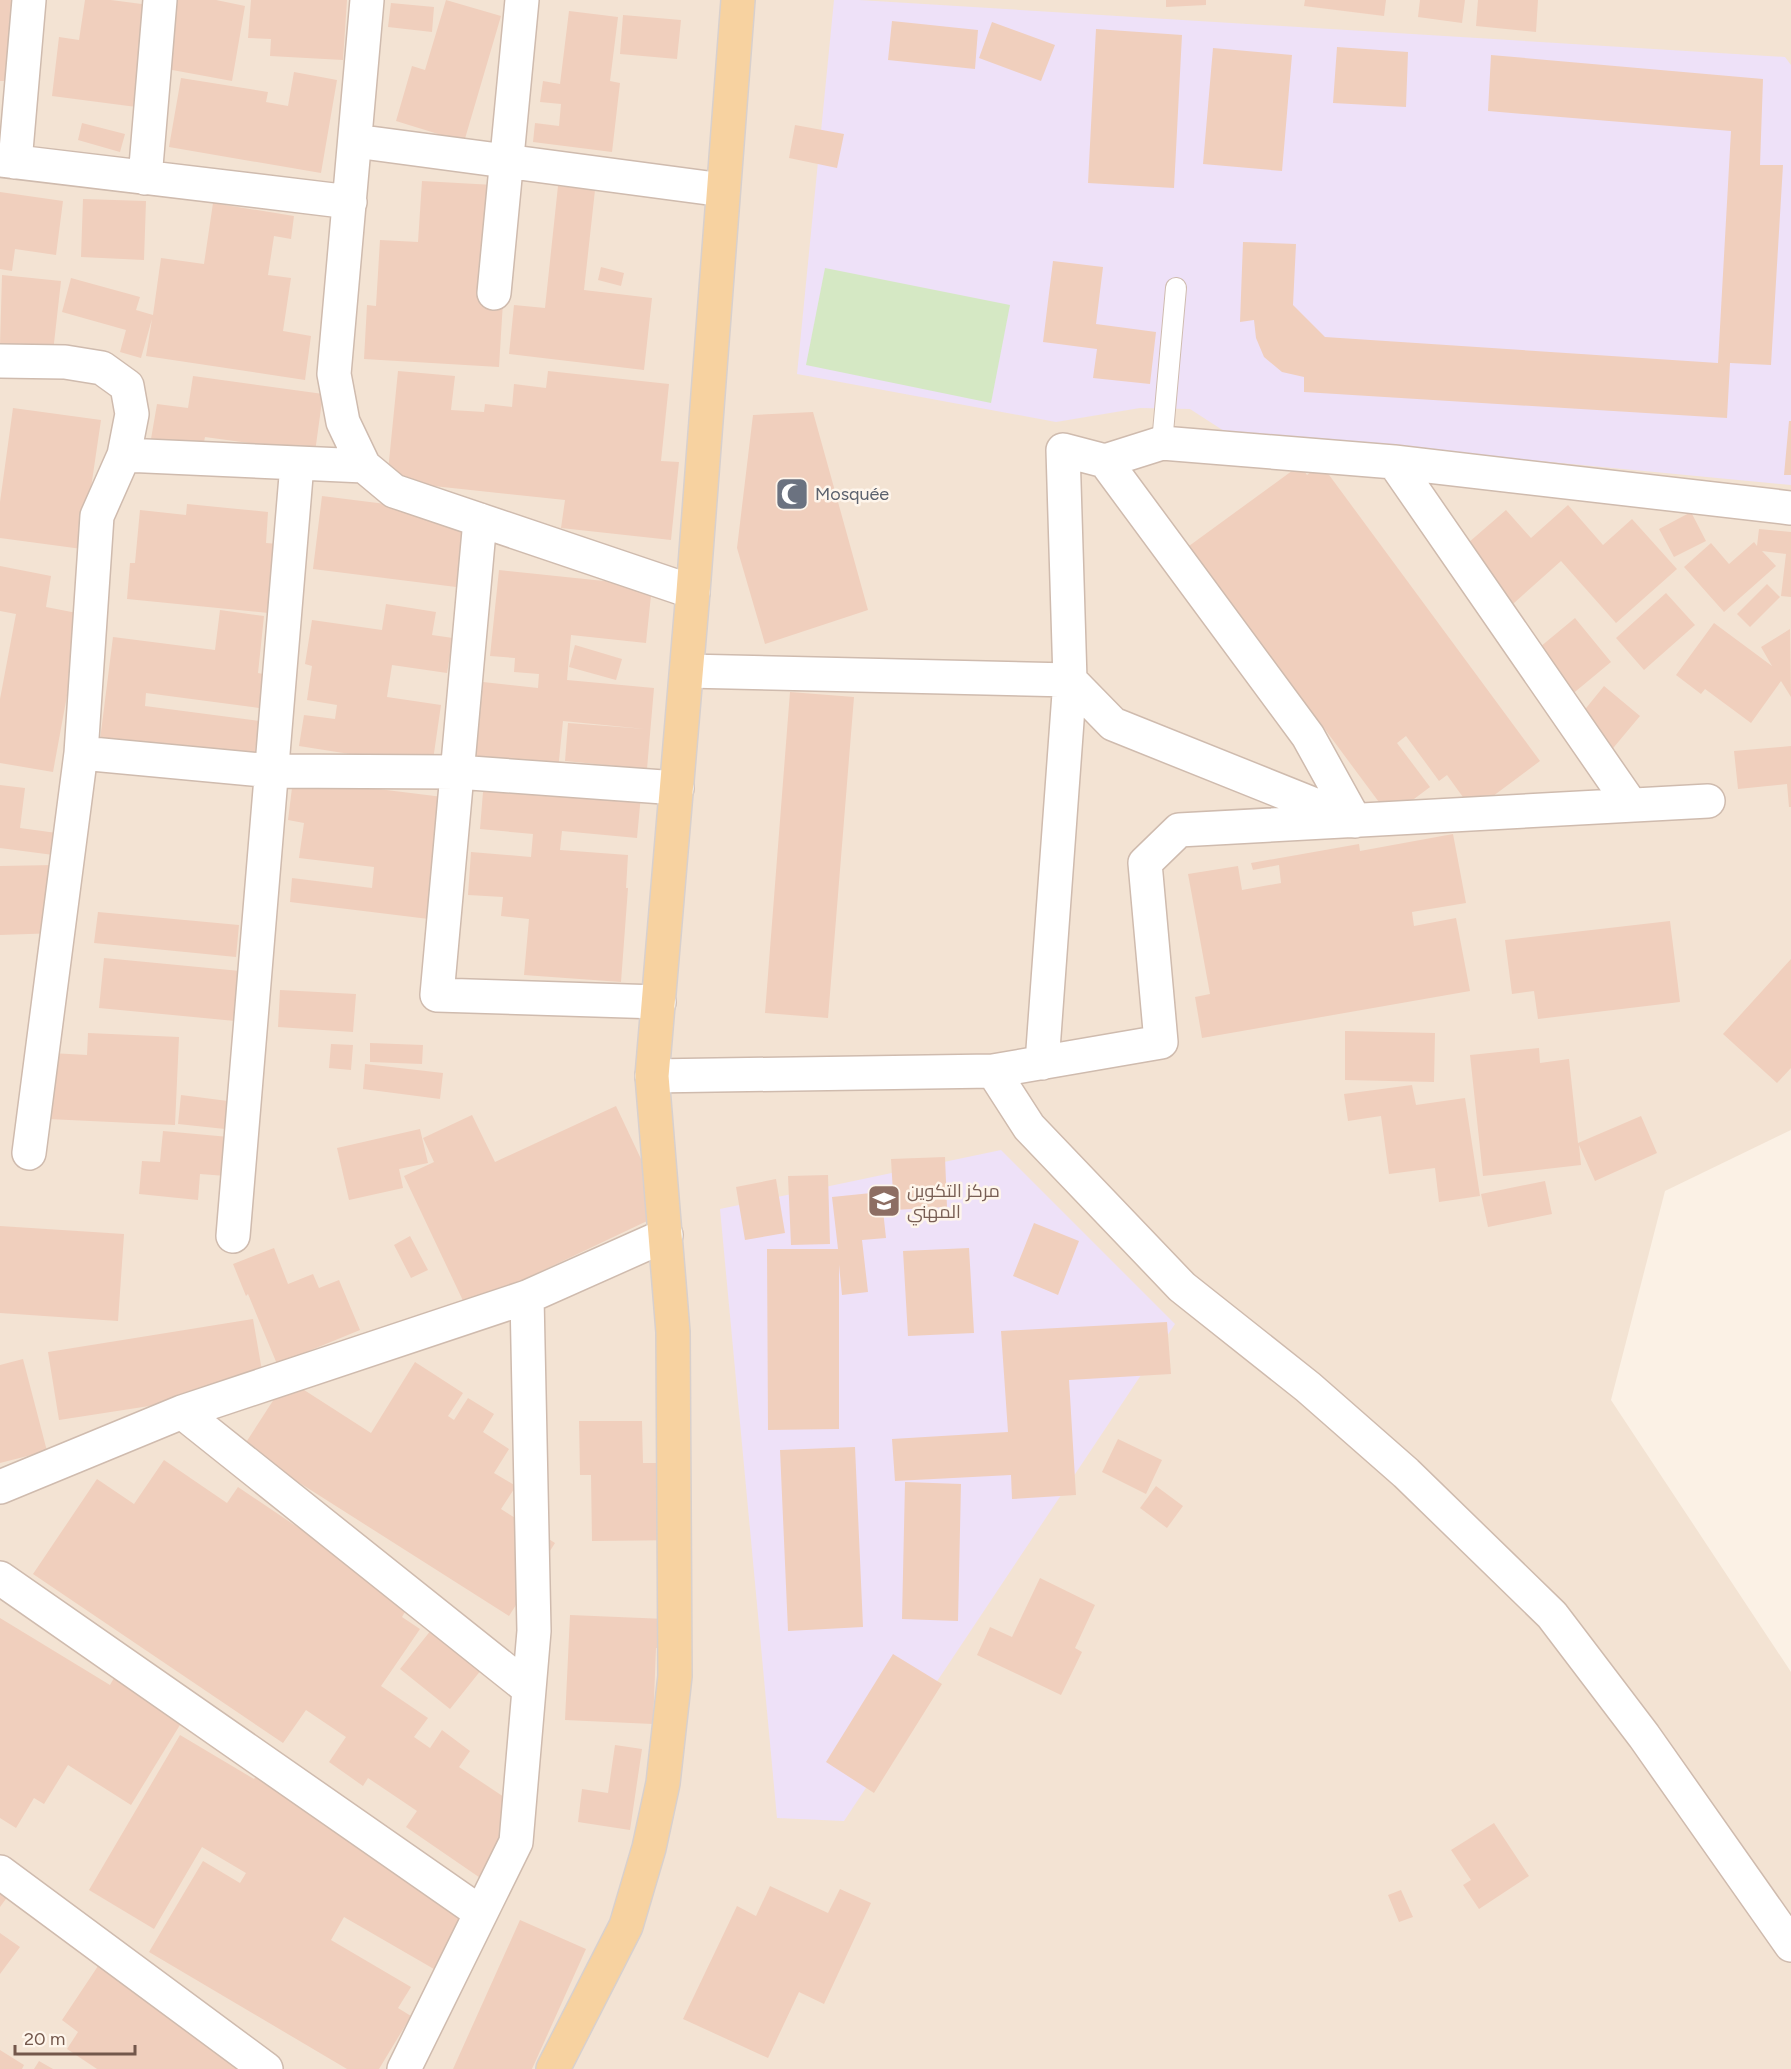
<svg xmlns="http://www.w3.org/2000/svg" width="1791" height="2069" viewBox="0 0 1791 2069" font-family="Figtree,Cairo,sans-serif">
<rect width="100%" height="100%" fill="#fbf1e5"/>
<!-- residential -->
<path fill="#f3e3d3" d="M0 0H1791V1130L1665 1191 1611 1400 1791 1672V2069H0Z"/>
<!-- education -->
<path fill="#eee1f8" d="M834 0H859L1785 57 1791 65V485L1224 431 1190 409 1140 408 1056 422 797 374Z
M1001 1150 1175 1324 844 1821 777 1818 720 1209Z"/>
<!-- green -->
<path fill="#d5e8c4" d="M825 268 1010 305 991 403 806 365Z"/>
<!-- building -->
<path fill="#f0cfbd" d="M0 0H14L5 81H0Z
M85 0H111L157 6 144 108 52 96 59 37 79 40Z
M168 0H216L245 6 232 81 156 67Z
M251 0H347L343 60 270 56 271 39 248 38Z
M446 0 501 16 464 142 396 121 412 66 425 70Z
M1166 0H1206V5L1166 7Z
M1305 0H1386L1384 16 1304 6Z
M1420 0H1465L1462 23 1418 17Z
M1478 0H1538L1536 32 1476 26Z
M391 3 434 7 432 32 388 27Z
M569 11 618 17 610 81 620 83 612 152 533 142 535 123 559 126 561 104 540 102 543 81 560 84Z
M623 15 681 20 677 59 620 54Z
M892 21 978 30 975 69 888 60Z
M992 22 1055 45 1041 81 979 58Z
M1096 29 1182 35 1174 188 1088 183Z
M1337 47 1408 52 1406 107 1333 103Z
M1213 48 1292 55 1282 171 1203 164Z
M1491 55 1763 79 1760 165H1783L1771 365 1730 363 1727 418 1304 392V377L1282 372 1264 357 1256 338 1254 320 1240 322 1243 242 1296 244 1293 305 1325 337 1718 363 1731 131 1488 111Z
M294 72 337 80 321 173 169 147 181 78 268 92 266 102 288 106Z
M82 123 125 134 120 152 78 140Z
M795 125 844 134 837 168 789 158Z
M422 181 494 185 506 253 499 367 364 359 367 305 376 306 380 240 418 242Z
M558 186 595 190 584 290 652 298 644 370 509 354 514 305 545 308Z
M0 192 63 201 56 255 15 249 12 271 0 269Z
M83 199 146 201 144 260 81 257Z
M213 203 294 216 291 239 274 236 268 275 291 278 283 331 311 336 305 380 146 356 152 319 141 358 120 352 126 330 62 312 71 278 140 297 136 310 153 315 161 258 204 264Z
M1053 261 1103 267 1096 324 1156 332 1150 384 1093 378 1097 349 1043 342Z
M601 267 624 273 621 286 598 280Z
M2 275 61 281 53 352 0 346Z
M398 371 455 376 451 410 484 412 485 404 512 407 514 384 546 388 548 371 669 384 661 461 679 462 671 540 561 528 565 500 387 481Z
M193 376 323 394 315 452 205 437 203 447 151 439 157 404 188 408Z
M13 408 101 420 82 549 0 538V502Z
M813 412 868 610 765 644 737 548 753 415Z
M1789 421H1791V475H1784Z
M1321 464 1540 761 1473 811 1447 775 1439 781 1406 736 1397 743 1430 787 1390 817 1189 546 1300 465 1307 475Z
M322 496 465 514 456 587 313 569Z
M187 504 268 512 266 543 291 545 288 615 127 599 130 563H135L140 510 186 515Z
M1568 505 1603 545 1632 519 1677 569 1616 623 1561 561 1504 612 1453 556 1506 510 1531 538Z
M1691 512 1706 541 1674 557 1659 529Z
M1759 529 1791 532V597L1781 596 1786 554 1762 551 1776 566 1724 612 1684 567 1711 543 1729 564 1754 542 1757 546Z
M0 566 51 576 46 607 82 614 53 772 0 763V699L16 614 0 611Z
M499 570 652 586 646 643 571 635 567 680 654 688 647 769 565 761 568 723 645 729 563 721 558 770 475 761 483 682 538 688 539 674 514 672 515 658 490 656Z
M1767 584 1780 597 1750 627 1737 614Z
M1666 593 1695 625 1644 670 1616 638Z
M386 604 436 612 432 635 453 638 447 673 392 665 387 697 441 705 432 767 299 746 304 715 335 719 337 705 307 700 312 666 305 664 312 620 382 630Z
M220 610 264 616 258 673 263 674 259 708 146 693 145 706 259 721 254 760 100 740 113 637 215 650Z
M1575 618 1611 662 1570 696 1534 652Z
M1714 623 1772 666 1761 647 1790 629 1791 697 1781 681 1751 723 1705 689 1701 694 1676 675Z
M575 645 622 659 616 680 569 667Z
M1604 686 1640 716 1609 753 1574 723Z
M790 692 854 697 828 1018 765 1013Z
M1791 746V807H1789L1787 784 1738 789 1734 751Z
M294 772 346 785 459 799 445 921 290 902 292 878 372 888 374 867 299 858 304 823 288 820Z
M484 780 641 795 637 838 562 831 560 850 628 855 626 888H628L621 982 524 975 529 919 501 916 503 897 468 895 471 852 531 857 533 834 480 829Z
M0 785 25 788 20 828 64 834 61 856 0 848Z
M1453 834 1466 903 1412 912 1414 926 1456 918 1470 991 1202 1038 1195 997 1210 994 1188 874 1238 866 1242 890 1281 883 1279 865 1253 870 1251 863 1359 844 1360 851Z
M55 865 58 933 0 935V866Z
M98 912 239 925 236 957 94 943Z
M1670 921 1680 1002 1538 1019 1534 991 1512 994 1505 940Z
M104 958 271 974 267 1024 99 1008Z
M1791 959V1068L1777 1083 1723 1034Z
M280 990 356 994 353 1032 278 1027Z
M1345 1031 1435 1033 1434 1082 1345 1080Z
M88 1033 179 1037 175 1125 48 1119 51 1053 87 1055Z
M370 1043 423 1045 422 1064 370 1062Z
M331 1044 353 1045 351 1070 329 1068Z
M1539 1048 1540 1063 1569 1059 1578 1143 1641 1116 1657 1153 1595 1181 1579 1145 1581 1165 1483 1176 1470 1055Z
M365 1064 443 1073 440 1099 363 1089Z
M1412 1085 1416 1105 1465 1098 1480 1196 1439 1202 1435 1168 1389 1174 1381 1116 1348 1121 1344 1094Z
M181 1095 228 1101 225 1129 178 1124Z
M616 1106 666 1212 466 1307 404 1176 434 1162 423 1138 472 1115 495 1162Z
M420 1129 428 1163 399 1169 403 1188 349 1200 337 1148Z
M163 1131 229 1137 226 1176 200 1174 198 1200 139 1194 142 1161 160 1162Z
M945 1157 947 1207 894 1210 891 1159Z
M828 1175 830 1244 791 1245 788 1176Z
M776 1179 785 1233 745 1240 736 1187Z
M1545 1181 1552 1214 1488 1227 1481 1194Z
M881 1192 886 1238 862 1240 868 1292 842 1295 839 1265V1429L768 1430 767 1249H838L832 1197Z
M1034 1223 1079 1241 1058 1295 1013 1276Z
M0 1226 124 1234 118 1321 0 1313Z
M410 1236 428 1270 411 1278 394 1245Z
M274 1248 288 1284 313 1274 319 1288 339 1280 360 1330 277 1364 248 1294 246 1296 233 1264Z
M969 1248 974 1333 908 1336 903 1251Z
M253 1319 265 1388 59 1420 48 1352Z
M1167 1322 1171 1374 1069 1380 1076 1495 1012 1499 1011 1475 895 1481 892 1439 1008 1432 1001 1331Z
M23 1359 47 1451 0 1463V1365Z
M415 1362 463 1393 448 1416 454 1420 468 1398 494 1414 483 1432 509 1449 494 1473 516 1486 501 1509 555 1543 509 1616 243 1447 287 1379 371 1433Z
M579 1421H642L643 1463H688L689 1540 592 1541 591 1475H580Z
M1118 1439 1162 1460 1146 1494 1102 1472Z
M855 1447 863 1627 788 1631 780 1450Z
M164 1460 227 1503 238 1487 410 1603 402 1617 420 1629 381 1686 428 1718 414 1737 430 1748 442 1730 470 1751 459 1767 534 1817 489 1884 406 1827 417 1811 368 1778 363 1786 329 1762 346 1737 306 1710 283 1743 33 1574 97 1479 134 1504Z
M905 1482 961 1484 958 1621 902 1619Z
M1156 1486 1183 1506 1167 1528 1140 1508Z
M1040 1578 1095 1605 1075 1648 1082 1652 1061 1695 977 1655 990 1627 1012 1637Z
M447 1610 497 1650 450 1709 400 1669Z
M570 1615 690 1620 689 1649 656 1648 653 1724 565 1720Z
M0 1618 110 1685 114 1678 183 1720 131 1805 68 1765 44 1804 34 1798 16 1828 0 1818Z
M893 1654 942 1684 874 1793 826 1762Z
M180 1735 254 1779 257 1775 485 1910 446 1976 344 1917 331 1940 411 1987 398 2008 411 2016 379 2069H347L149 1952 203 1861 240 1883 246 1873 202 1847 154 1929 89 1890Z
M615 1745 642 1749 630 1830 578 1822 582 1789 608 1793Z
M1494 1823 1529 1876 1479 1909 1463 1885 1471 1880 1451 1850Z
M0 1878 14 1888 0 1907Z
M770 1886 828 1913 840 1889 871 1903 824 2004 799 1992 768 2058 683 2019 737 1906 756 1916Z
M1401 1890 1413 1917 1399 1922 1388 1895Z
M520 1920 586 1949 532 2069H453Z
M0 1933 20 1947 0 1974Z
M106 1954 249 2049 235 2069H97L67 2049 78 2032 62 2020Z
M0 2050 24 2065 22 2069H0Z
M39 2061 53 2069H34Z"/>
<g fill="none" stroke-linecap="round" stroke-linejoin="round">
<!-- service casing -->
<g stroke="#cfbbae" stroke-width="22">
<path id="service" d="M1162 443 1176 288"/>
</g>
<!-- minor casing -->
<g stroke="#cfbbae" stroke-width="36">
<path id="minor" d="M367 0 334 374 343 422 364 466 394 491 693 592
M355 141 723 190
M0 160 350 202
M15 162 29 0
M145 178 160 0
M494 293 522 0
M0 361 65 362 102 368 127 386 132 414 124 455 97 516 81 753 29 1153
M124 455 364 466
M1394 462 1631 805
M480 520 437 995 659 1002
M687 671 1070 680 1113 724 1355 821 1308 736 1105 461 1162 443 1394 462 1791 508
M81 753 272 771 457 772 677 788
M1042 1063 1070 680 1063 450 1105 461
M993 1071 1161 1042 1145 863 1179 830 1708 801
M652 1076 993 1071 1029 1127 1182 1287 1308 1387 1406 1473 1552 1615 1644 1736 1791 1945
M233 1236 297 464
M182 1412 529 1689
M0 1487 182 1412 527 1297 666 1235
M0 1578 481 1913
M0 1872 266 2069
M404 2069 516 1842 534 1631 527 1297"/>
</g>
<!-- primary casing -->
<g stroke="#d8d0cd" stroke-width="36">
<path id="primary" d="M553 2069 626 1926 649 1848 663 1783 675 1676 673 1332 652 1076 693 592 738 0"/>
</g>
<!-- service -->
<use href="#service" stroke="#fff" stroke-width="20"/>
<!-- minor -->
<use href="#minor" stroke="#fff" stroke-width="33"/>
<!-- primary -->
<use href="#primary" stroke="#f7d2a0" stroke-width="33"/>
</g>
<!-- icons -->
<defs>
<g id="mosque-square" transform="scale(1.725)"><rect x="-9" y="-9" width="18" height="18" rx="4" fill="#6b7280" stroke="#fef5eb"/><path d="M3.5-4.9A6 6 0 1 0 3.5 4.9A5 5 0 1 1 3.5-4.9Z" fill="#fff"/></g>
<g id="university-square" transform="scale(1.725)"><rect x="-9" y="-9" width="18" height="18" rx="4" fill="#8d6e63" stroke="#fef5eb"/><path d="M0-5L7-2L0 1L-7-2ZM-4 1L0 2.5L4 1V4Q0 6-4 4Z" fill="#fff"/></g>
</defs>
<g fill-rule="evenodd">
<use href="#mosque-square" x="792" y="494"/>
<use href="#university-square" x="884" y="1201"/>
</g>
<g text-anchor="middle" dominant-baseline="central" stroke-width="5" stroke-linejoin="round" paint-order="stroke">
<!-- worship labels -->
<g font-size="18" fill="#5b616d" stroke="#fef5eb" text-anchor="start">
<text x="815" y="494">Mosquée</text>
</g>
<!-- education labels -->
<g font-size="18" fill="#785e54" stroke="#fef5eb" text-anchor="start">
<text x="907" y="1191">مركز التكوين<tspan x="907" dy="21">المهني</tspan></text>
</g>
</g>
<!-- scale -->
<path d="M15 2045v9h120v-9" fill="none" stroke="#73574b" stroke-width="3"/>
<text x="24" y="2045" font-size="18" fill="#73574b" stroke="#fef5eb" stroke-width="4.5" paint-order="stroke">20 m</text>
</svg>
